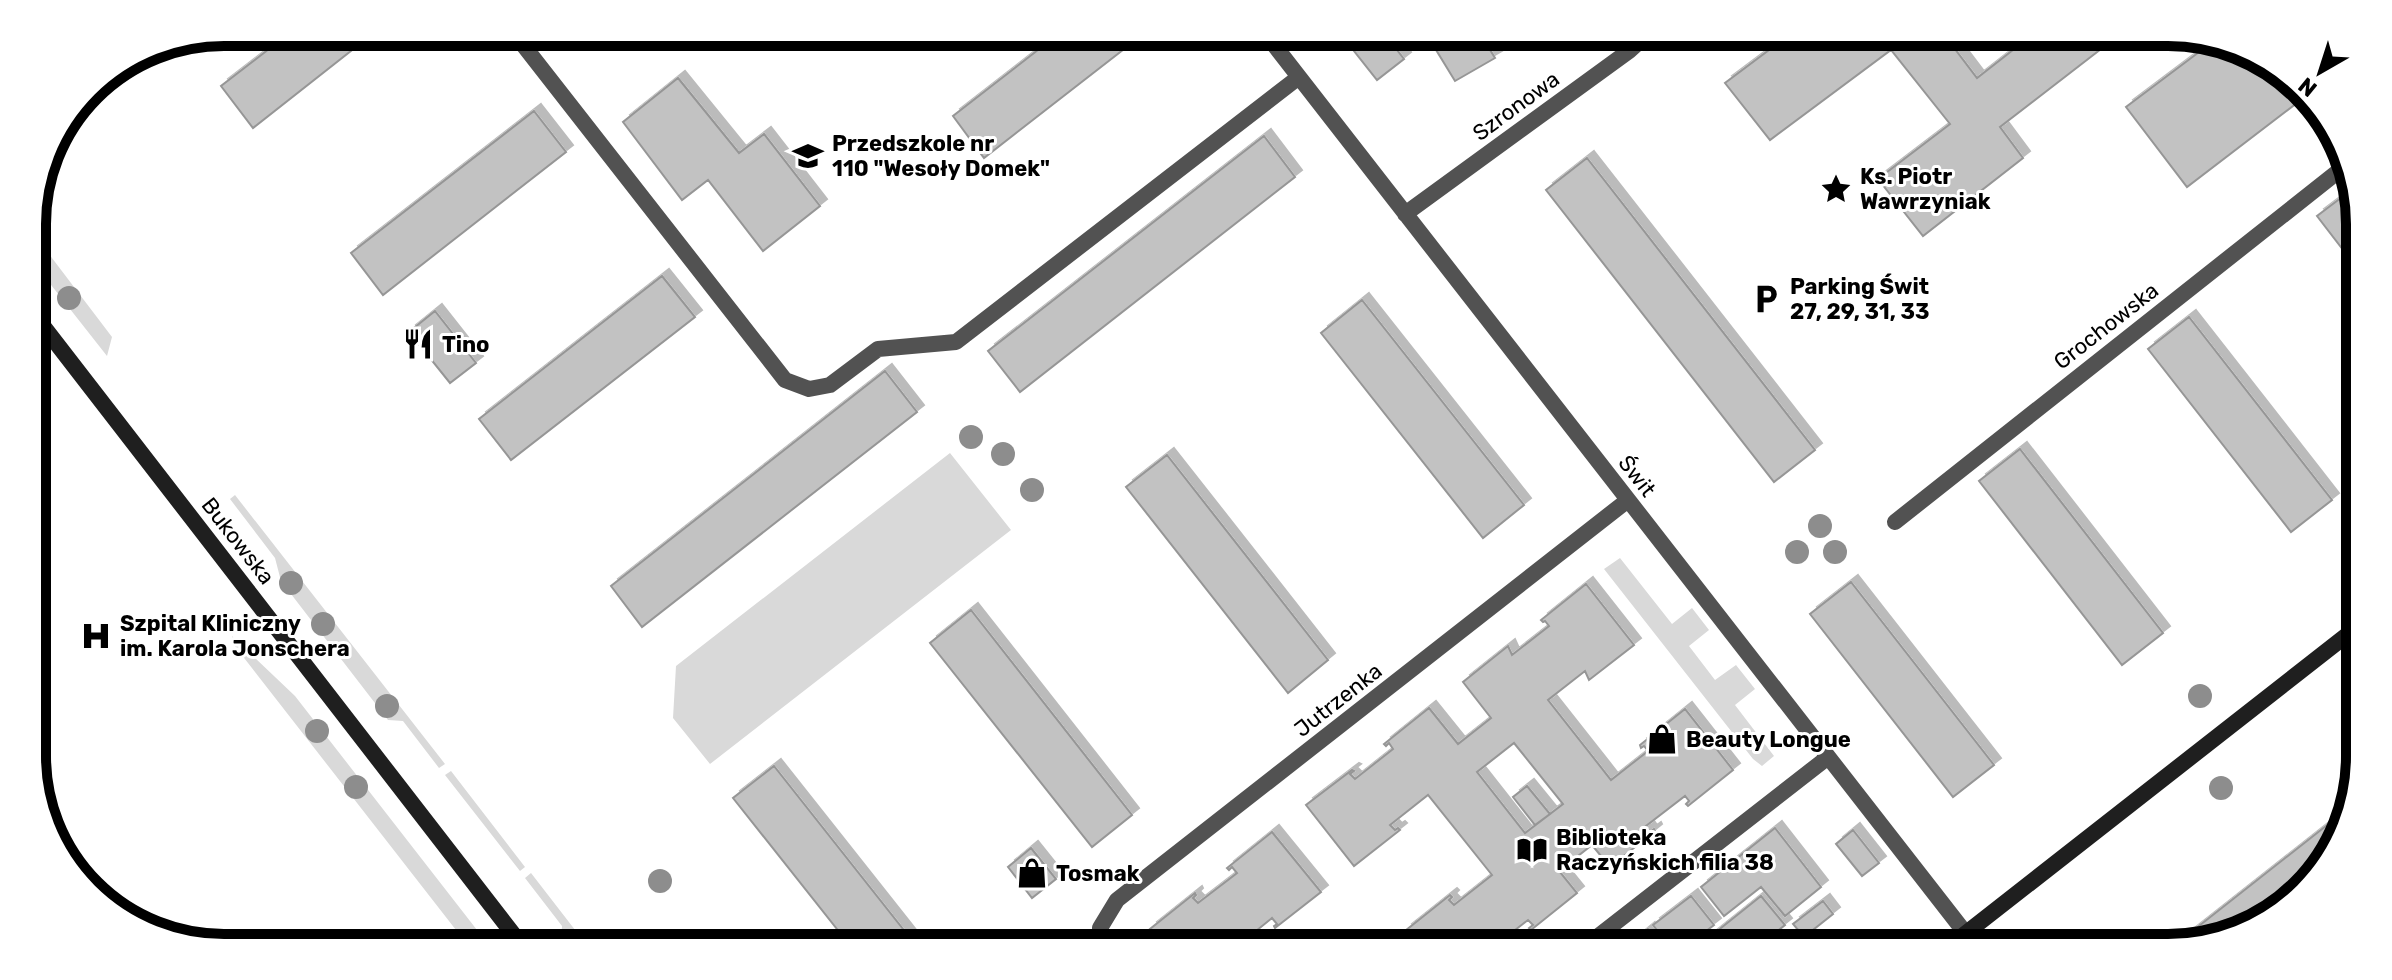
<svg xmlns="http://www.w3.org/2000/svg" width="2392" height="980" viewBox="0 0 2392 980" font-family="Rubik,sans-serif">
<defs>
<filter id="shadow"><feDropShadow dx="7" dy="-7" stdDeviation="0" flood-color="#0004"/></filter>
</defs>
<rect width="100%" height="100%" fill="#fff"/>
<!-- green -->
<path fill="#d9d9d9" d="M33 233 112 337 107 356 33 262Z
M950 453 1011 530 710 764 673 718 676 666Z
M235 495 445 764 439 768 403 721 388 720 281 581 275 558 230 499Z
M1620 558 1672 624 1692 608 1709 630 1689 646 1715 680 1736 665 1755 689 1735 705 1774 756 1762 766 1753 759 1604 569Z
M232 636 295 696 491 948H470L234 645Z
M451 771 525 867 520 871 445 775Z
M531 873 589 948H566L561 942 562 926 525 878Z"/>
<!-- building -->
<path fill="#c2c2c2" stroke="#969696" stroke-width="2" fill-rule="evenodd" filter="url(#shadow)" d="M291 32H375L253 128 221 86Z
M1061 32H1146L984 158 953 116Z
M1339 32H1383L1404 59 1377 80Z
M1444 32H1479L1495 58 1455 81 1430 40Z
M1793 32H1942L1977 78 2036 32H2123L2000 127 2023 158 1923 236 1878 179 1950 124 1891 50 1770 140 1725 83Z
M2215 40 2230 42 2306 96 2187 187 2126 107Z
M678 78 739 153 764 134 820 206 763 251 708 180 682 200 623 122Z
M534 111 566 152 383 295 351 253Z
M1264 136 1295 177 1020 392 988 351Z
M1587 158 1815 450 1774 482 1546 190Z
M2354 188 2358 198 2357 268 2317 216Z
M662 276 695 317 511 460 479 419Z
M1362 300 1524 505 1483 538 1321 333Z
M435 311 476 363 450 383 409 332Z
M2189 317 2332 500 2291 532 2148 349Z
M885 371 917 412 642 627 611 586Z
M2020 449 2163 633 2122 665 1979 481Z
M1167 455 1328 660 1288 693 1126 487Z
M1851 582 1994 765 1953 797 1810 614Z
M1586 584 1634 645 1589 680 1585 671 1548 700 1611 780 1648 751 1644 746 1641 748 1640 745 1685 709 1733 770 1688 806 1686 804 1689 801 1685 796 1646 826 1650 832 1654 829 1655 831 1610 867 1592 845 1559 871 1577 893 1531 930 1529 928 1533 925 1528 920 1492 948H1419L1405 931 1450 895 1452 897 1449 900 1454 905 1492 875 1428 795 1390 825 1395 830 1398 828 1400 830 1354 866 1306 805 1352 770 1354 771 1350 774 1355 779 1393 749 1389 743 1386 746 1384 744 1429 708 1458 744 1491 718 1463 682 1508 646 1512 655 1549 626 1545 621 1543 622 1541 620ZM1514 743 1563 804 1525 833 1477 772Z
M971 610 1132 815 1092 847 930 643Z
M774 766 918 948H852L733 798Z
M1527 786 1550 814 1535 825 1513 797Z
M2350 807V818L2285 909 2180 948H2171Z
M1775 828 1821 887 1785 916 1761 887 1724 916 1701 887Z
M1853 830 1879 863 1862 876 1836 844Z
M1272 832 1321 892 1275 928 1274 926 1277 924 1272 918 1235 948H1165L1150 929 1195 893 1196 895 1193 898 1198 903 1237 873 1232 867 1229 870 1227 868Z
M1031 848 1056 879 1032 898 1008 867Z
M1691 896 1714 925 1684 948H1671L1653 925Z
M1761 896 1785 925 1756 948H1696Z
M1823 901 1833 914 1804 937 1793 924Z
M1648 929 1663 948H1625Z"/>
<g fill="none" stroke-linecap="round" stroke-linejoin="round">
<!-- street -->
<path stroke="#525252" stroke-width="16" d="M513 32 785 380 809 389 830 385 878 349 956 342 1299 77
M1264 32 1977 948
M1405 214 1629 51 1650 32
M1895 522 2345 166
M1104 948 1100 928 1117 900 1628 500
M1583 948 1827 758"/>
<!-- secondary -->
<path stroke="#1f1f1f" stroke-width="16" d="M33 313 524 948
M1947 948 2352 631"/>
</g>
<!-- trees -->
<g fill="#8d8d8d">
<circle cx="69" cy="298" r="12"/>
<circle cx="971" cy="437" r="12"/>
<circle cx="1003" cy="454" r="12"/>
<circle cx="1032" cy="490" r="12"/>
<circle cx="1820" cy="526" r="12"/>
<circle cx="1797" cy="552" r="12"/>
<circle cx="1835" cy="552" r="12"/>
<circle cx="291" cy="583" r="12"/>
<circle cx="323" cy="624" r="12"/>
<circle cx="2200" cy="696" r="12"/>
<circle cx="387" cy="706" r="12"/>
<circle cx="317" cy="731" r="12"/>
<circle cx="356" cy="787" r="12"/>
<circle cx="2221" cy="788" r="12"/>
<circle cx="660" cy="881" r="12"/>
</g>
<!-- icons -->
<defs>
<g id="school-bare" transform="scale(2.4)"><path d="M0-5L7-2L0 1L-7-2ZM-4 1L0 2.5L4 1V4Q0 6-4 4Z" fill="#000" stroke="#fff" stroke-width="2.5" paint-order="stroke"/></g>
<g id="sight-bare" transform="scale(2.4)"><path d="M0-6L1.8-2.2L6-1.7L2.9 1.2L3.7 5.4L0 3.3L-3.7 5.4L-2.9 1.2L-6-1.7L-1.8-2.2Z" fill="#000" stroke="#fff" stroke-width="2.5" paint-order="stroke"/></g>
<g id="parking-bare" transform="scale(2.4)"><path d="M-3.5-5.5H1a3.5 3.5 0 0 1 0 7H-1V5.5H-3.5ZM-1-3.4V-.6H.8a1.4 1.4 0 0 0 0-2.8Z" fill="#000" stroke="#fff" stroke-width="2.5" paint-order="stroke"/></g>
<g id="restaurant-bare" transform="scale(2.4)"><path d="M-5-6h1v4h1v-4h1v4h1v-4h1v5L-1.5 .5V6h-2V.5L-5-1ZM5-6V6H3V1.5H1.5Q1.5-4 5-6Z" fill="#000" stroke="#fff" stroke-width="2.5" paint-order="stroke"/></g>
<g id="hospital-bare" transform="scale(2.4)"><path d="M-5-5h3v3.5h4V-5h3V5h-3V1.5h-4V5h-3Z" fill="#000" stroke="#fff" stroke-width="2.5" paint-order="stroke"/></g>
<g id="shop-bare" transform="scale(2.4)"><path d="M-5-2.5h2.3a2.7 3.5 0 0 1 5.4 0H5L5.5 6h-11ZM-1.5-2.5h3a1.5 2.3 0 0 0-3 0Z" fill="#000" stroke="#fff" stroke-width="2.5" paint-order="stroke"/></g>
<g id="library-bare" transform="scale(2.4)"><path d="M-6-4Q-3-5.5-.7-3.5V5Q-3 3-6 4ZM6-4Q3-5.5 .7-3.5V5Q3 3 6 4Z" fill="#000" stroke="#fff" stroke-width="2.5" paint-order="stroke"/></g>
</defs>
<g fill-rule="evenodd">
<use href="#school-bare" x="808" y="156"/>
<use href="#sight-bare" x="1836" y="189"/>
<use href="#parking-bare" x="1766" y="299"/>
<use href="#restaurant-bare" x="418" y="344"/>
<use href="#hospital-bare" x="96" y="636"/>
<use href="#shop-bare" x="1662" y="739"/>
<use href="#library-bare" x="1532" y="850"/>
<use href="#shop-bare" x="1032" y="873"/>
</g>
<g text-anchor="middle" dominant-baseline="central" stroke-width="6" stroke-linejoin="round" paint-order="stroke">
<!-- street labels -->
<g font-size="22" fill="#000" stroke="#fff">
<text transform="translate(1516 106) rotate(-36)">Szronowa</text>
<text transform="translate(2106 326) rotate(-38)">Grochowska</text>
<text transform="translate(1637 476) rotate(52)">Świt</text>
<text transform="translate(238 541) rotate(52)">Bukowska</text>
<text transform="translate(1338 700) rotate(-38)">Jutrzenka</text>
</g>
<!-- poi labels -->
<g font-size="22" font-weight="bold" fill="#000" stroke="#fff" text-anchor="start">
<text x="832" y="143">Przedszkole nr<tspan x="832" dy="25">110 "Wesoły Domek"</tspan></text>
<text x="1860" y="176">Ks. Piotr<tspan x="1860" dy="25">Wawrzyniak</tspan></text>
<text x="1790" y="286">Parking Świt<tspan x="1790" dy="25">27, 29, 31, 33</tspan></text>
<text x="442" y="344">Tino</text>
<text x="120" y="623">Szpital Kliniczny<tspan x="120" dy="25">im. Karola Jonschera</tspan></text>
<text x="1686" y="739">Beauty Longue</text>
<text x="1556" y="837">Biblioteka<tspan x="1556" dy="25">Raczyńskich filia 38</tspan></text>
<text x="1056" y="873">Tosmak</text>
</g>
</g>
<!-- crop -->
<path d="M0 0H2392V980H0ZM224 46H2168A178 178 0 0 1 2346 224V756A178 178 0 0 1 2168 934H224A178 178 0 0 1 46 756V224A178 178 0 0 1 224 46Z" fill="#fff" fill-rule="evenodd"/>
<path fill="none" stroke="#000" stroke-width="10" d="M224 46H2168A178 178 0 0 1 2346 224V756A178 178 0 0 1 2168 934H224A178 178 0 0 1 46 756V224A178 178 0 0 1 224 46Z"/>
<!-- north arrow -->
<g transform="translate(2320 72) rotate(219)" stroke="#ffffff" stroke-width="6" paint-order="stroke">
<path d="M0-6L14 30L0 20L-14 30Z" fill="#000000"/>
<text y="-12" font-size="22" font-weight="bold" text-anchor="middle" fill="#000000">N</text>
</g>
</svg>
